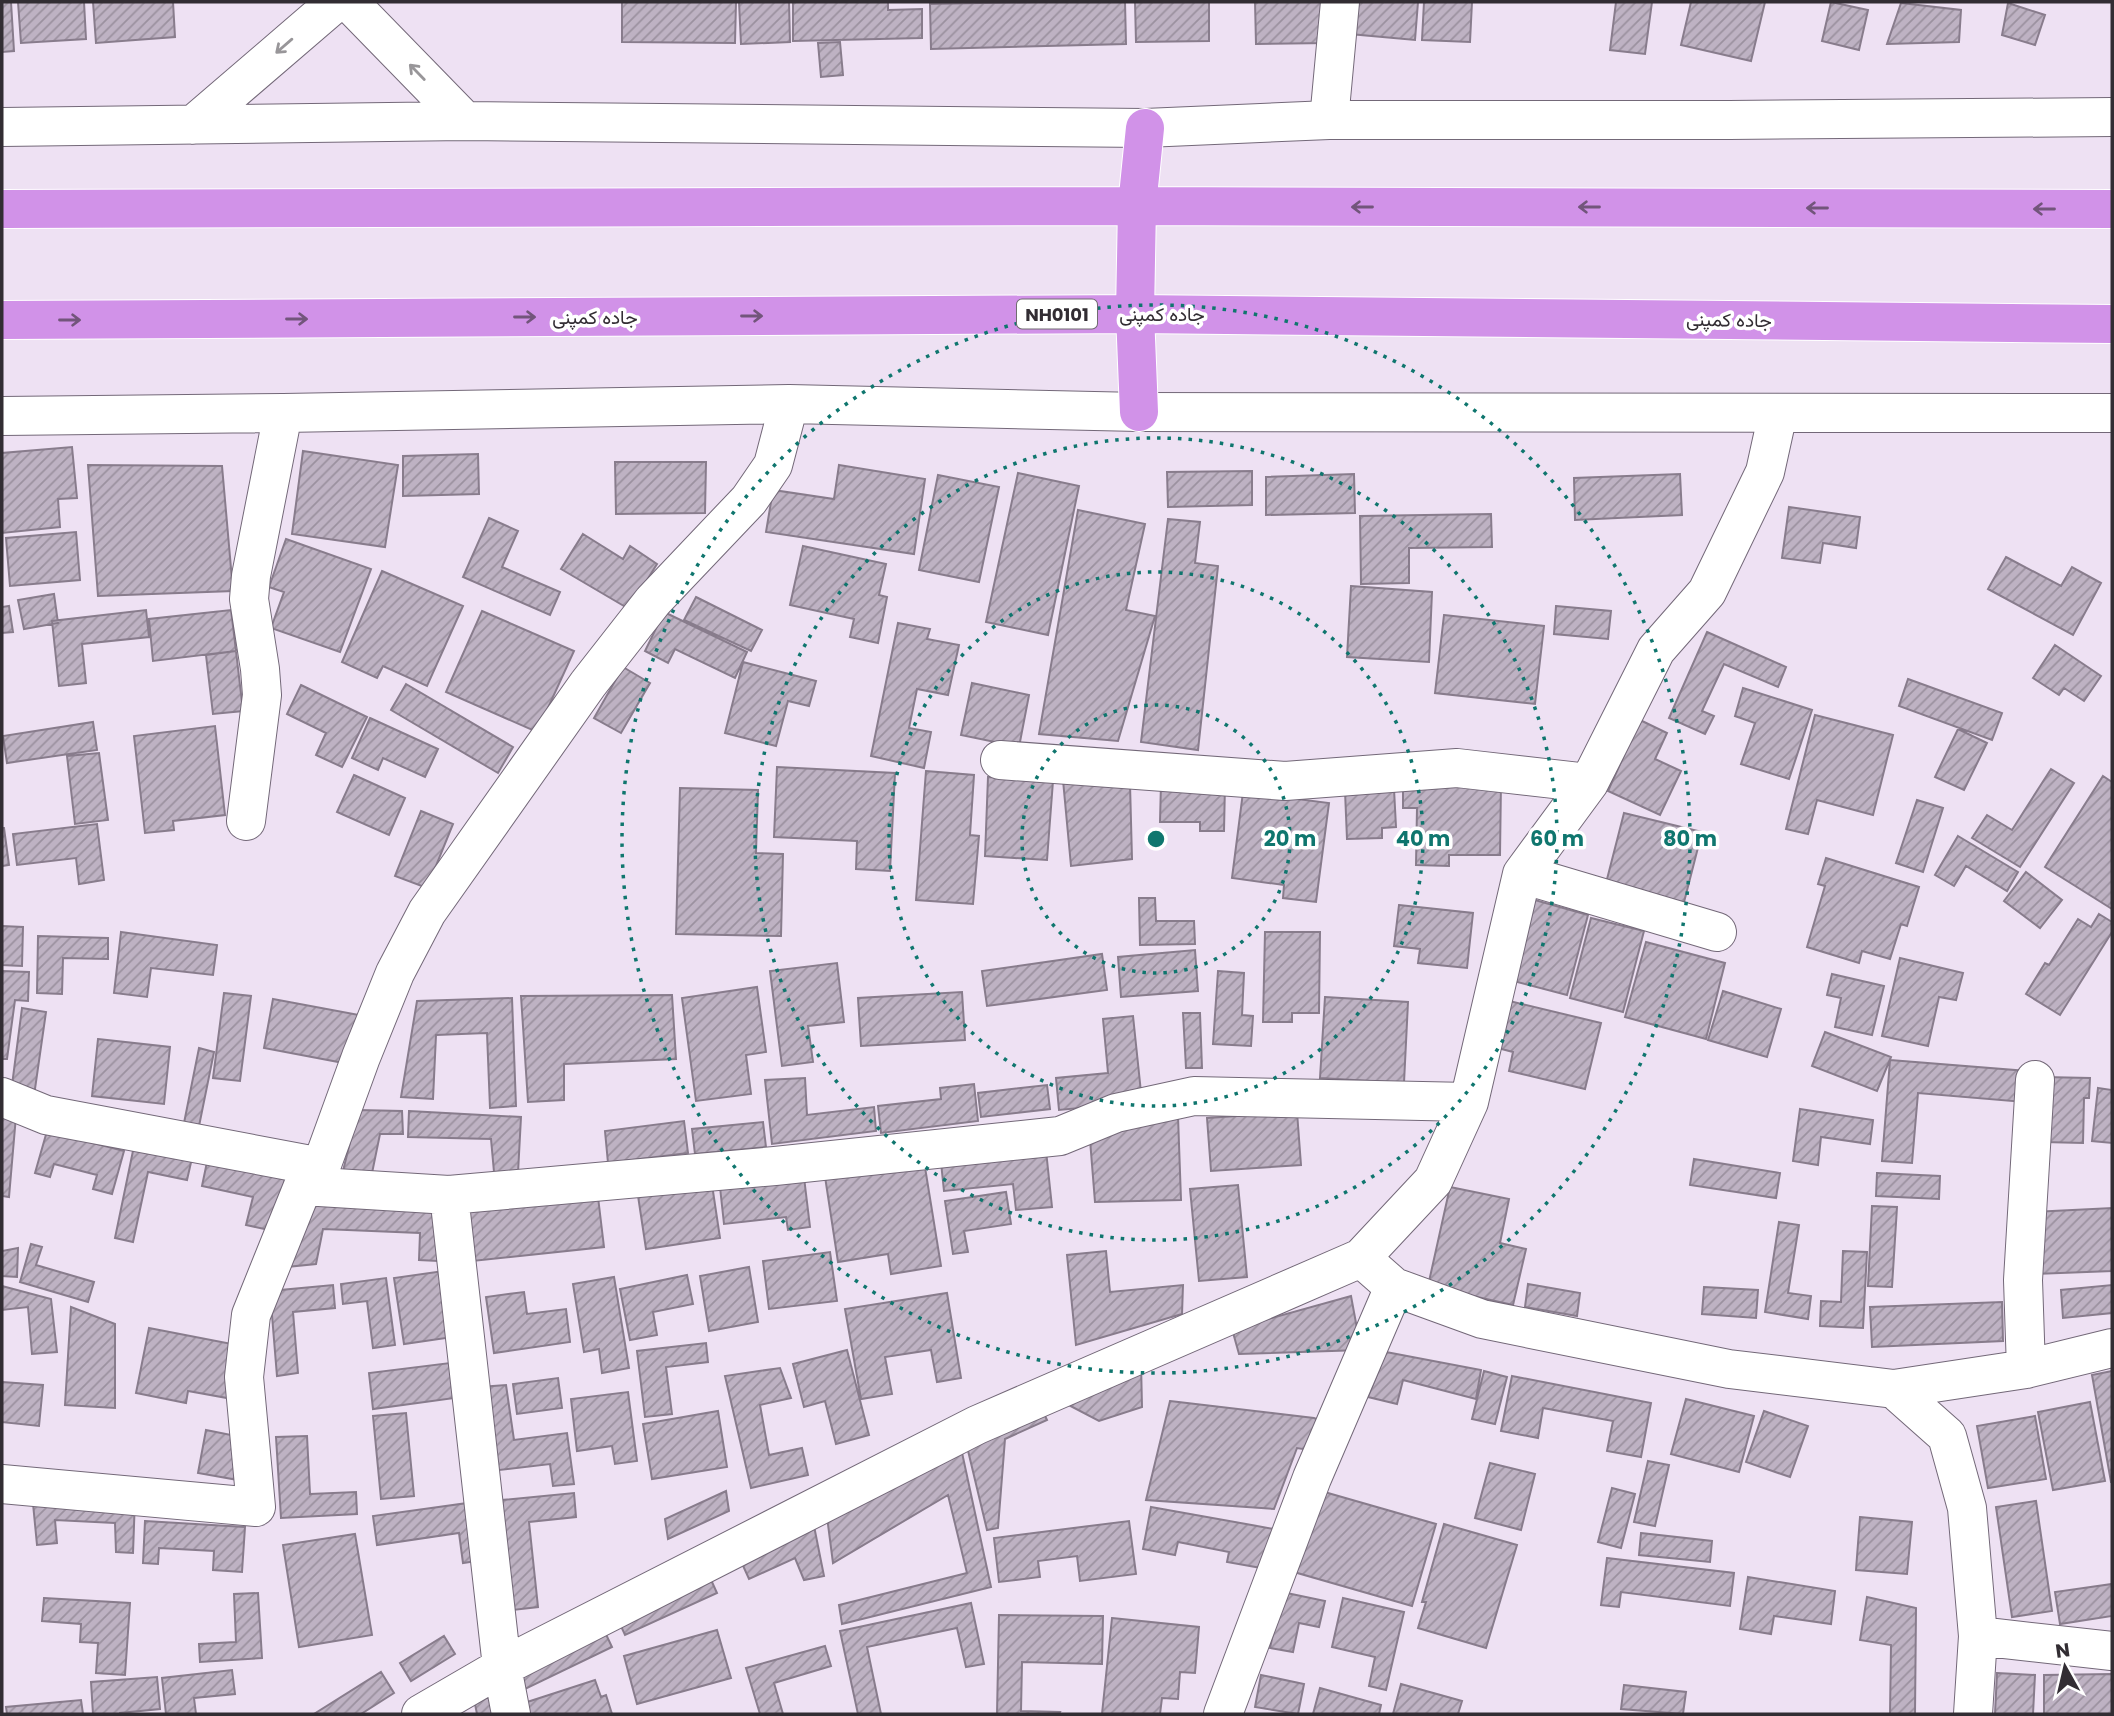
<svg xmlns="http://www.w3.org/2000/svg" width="2114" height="1716" viewBox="0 0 2114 1716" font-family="Poppins,Vazirmatn,sans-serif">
<defs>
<pattern id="building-hatch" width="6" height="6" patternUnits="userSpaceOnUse" patternTransform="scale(1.75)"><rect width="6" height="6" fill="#beb2c3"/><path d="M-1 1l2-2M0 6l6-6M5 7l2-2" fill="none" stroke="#9b919f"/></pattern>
</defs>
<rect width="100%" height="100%" fill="#eee1f3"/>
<!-- building -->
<path fill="url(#building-hatch)" stroke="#887c8c" stroke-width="2" d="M2 2H11L14 51 2 52Z
M18 2H84L86 39 21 43Z
M93 2H173L175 37 96 43Z
M622 2H736L735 43 622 42Z
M739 2H789L790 42 741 44Z
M793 2H888V10L922 9V38L793 41Z
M1037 2H1125L1126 44 931 49 930 4Z
M1135 2H1209V41L1136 42Z
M1255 2H1328L1329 43 1256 44Z
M1353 2H1418L1415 40 1350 34Z
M1424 2H1472L1470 42 1422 40Z
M1616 2H1652L1645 54 1610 50Z
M1691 2H1765L1751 61 1681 45Z
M1831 2 1868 10 1859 50 1822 41Z
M1901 3 1961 10 1959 42 1887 44Z
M2008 3 2045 15 2035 45 2002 35Z
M840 42 843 75 821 77 818 43Z
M72 447 77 498 58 499 60 527 2 533V453Z
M303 451 398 465 385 547 292 534Z
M478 454 479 494 403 496V456Z
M615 462H706L705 513 616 514Z
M88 465 222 466 233 591 98 596Z
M839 465 925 479 914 554 766 532 773 490 834 499Z
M1252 471V505L1168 507 1167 472Z
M1018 473 1079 486 1048 635 986 622Z
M1354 474 1355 513 1266 515V477Z
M1680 474 1682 515 1575 520 1574 478Z
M938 475 999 487 979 582 919 570Z
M1789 507 1860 517 1856 548 1823 543 1820 563 1782 558Z
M1078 510 1145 524 1126 610 1155 616 1118 741 1039 734Z
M1491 514 1492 547 1409 548V583L1361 584 1360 516Z
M489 518 518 531 502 567 560 592 550 615 463 577Z
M1168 519 1200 522 1195 563 1218 566 1198 750 1141 742Z
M76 532 80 580 10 586 6 538Z
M583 534 623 559 630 546 657 564 629 609 561 569Z
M286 539 371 569 340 652 271 628 284 592 269 587Z
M803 546 886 564 879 595 887 597 878 643 850 637 854 619 790 605Z
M2006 557 2061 586 2072 567 2101 583 2073 635 1988 589Z
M382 571 463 606 427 686 383 666 377 678 342 662Z
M1351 586 1432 592 1429 662 1347 657Z
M54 594 58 623 24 629 18 600Z
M696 597 762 630 751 651 684 620Z
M9 606 13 632 2 633V607Z
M1556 606 1611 611 1608 639 1554 634Z
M146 610 149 637 82 644 86 683 59 686 52 621Z
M231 610 236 651 153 661 149 619Z
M482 611 574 651 537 732 446 692Z
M664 612 747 652 735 678 675 649 668 663 645 651Z
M1444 615 1544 626 1535 704 1435 693Z
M898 623 930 629 927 639 959 645 948 695 917 689 909 728 931 732 924 768 871 756Z
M1707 632 1786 667 1778 687 1724 664 1702 711 1714 716 1705 734 1669 718Z
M2055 645 2101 676 2084 701 2064 688 2059 695 2033 678Z
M236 651 243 711 213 714 206 655Z
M743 662 816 681 809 706 788 701 776 746 725 733Z
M623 667 650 683 621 733 594 718Z
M1908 679 2002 713 1992 740 1899 706Z
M972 683 1029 695 1019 747 961 735Z
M406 684 513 747 498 773 391 710Z
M301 685 367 717 342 767 316 755 326 733 287 714Z
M1743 688 1812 710 1789 779 1741 764 1755 723 1735 716Z
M1815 715 1893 735 1873 815 1817 800 1808 834 1786 829Z
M370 718 438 749 425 777 383 758 378 770 352 758Z
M1640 720 1667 733 1655 759 1681 771 1660 815 1608 791Z
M93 722 97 750 7 763 3 736Z
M215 726 225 815 173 821 174 830 145 833 134 736Z
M1958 729 1987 743 1964 790 1935 777Z
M99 753 108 820 75 824 67 756Z
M777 767 895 773 890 871 856 869 857 841 774 837Z
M2051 769 2074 783 2020 867 1972 838 1987 815 2012 830Z
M926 771 974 775 970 835 979 836 973 904 916 900Z
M354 775 405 798 389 835 337 812Z
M2103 776 2112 782V909L2045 867Z
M988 777 1053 781 1047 860 985 856Z
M1063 780 1130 784 1132 859 1071 866Z
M1403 780 1501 782 1500 855H1449V866L1416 865 1417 808H1403Z
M1161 783 1225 784 1224 831H1200V822H1160Z
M680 788 758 790 756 853 783 854 781 936 676 934Z
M1394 789 1396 827 1382 828V838L1347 839 1345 791Z
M1243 792 1329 803 1316 902 1283 898 1284 885 1232 878Z
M1917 800 1943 808 1923 872 1896 863Z
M421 811 453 824 427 888 395 876Z
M1624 813 1702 832 1683 906 1605 887Z
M97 824 104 880 79 884 76 858 17 865 13 834Z
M2 828H4L9 865 2 866Z
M1958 836 2018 872 2007 891 1966 866 1954 886 1935 875Z
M1826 858 1919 887 1907 926 1901 924 1890 959 1862 951 1859 963 1807 947 1825 886 1818 884Z
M2026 872 2062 900 2040 928 2004 901Z
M1524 897 1588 915 1567 995 1502 978Z
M1139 898H1155L1156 921H1194L1195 944 1140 945Z
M1399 905 1473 913 1467 968 1418 963 1420 949 1394 946Z
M2099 914 2112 922V932L2060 1015 2026 994 2045 963 2049 965 2078 919 2091 927Z
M1591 918 1644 931 1623 1012 1570 998Z
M2 926 23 927 22 966 2 965Z
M121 932 217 945 213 975 151 968 147 997 114 993Z
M1265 932H1320L1319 1013H1292V1022H1263Z
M38 936 108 938V959L63 958 62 994 37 993Z
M1646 942 1725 963 1706 1039 1625 1017Z
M1195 950 1198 991 1121 997 1118 957Z
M1102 954 1107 990 987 1006 982 971Z
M1900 958 1963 973 1956 1000 1939 997 1928 1046 1882 1036Z
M837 963 844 1022 808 1026 813 1062 782 1066 770 971Z
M2 971 29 972 28 1001 15 1000 7 1059H2Z
M1218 971 1244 973 1242 1015 1253 1016 1251 1046 1213 1044Z
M1832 974 1884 986 1872 1035 1835 1027 1841 998 1827 995Z
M757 987 766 1052 746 1055 751 1094 696 1101 682 998Z
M1723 991 1781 1009 1767 1057 1708 1040Z
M962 992 965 1040 861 1046 858 998Z
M224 993 251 996 240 1081 213 1078Z
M672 995 676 1059 564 1064V1100L528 1102 521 996Z
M1325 997 1408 1002 1404 1083 1320 1078Z
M512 998 516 1106 490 1108 487 1033 436 1035 433 1099 401 1097 417 1001Z
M273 999 359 1015 349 1064 264 1048Z
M1501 999 1601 1023 1585 1089 1509 1071 1513 1052 1490 1046Z
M22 1008 46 1012 34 1096 11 1093Z
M1183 1013H1200L1202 1068H1186Z
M1133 1016 1142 1102 1059 1110 1056 1078 1108 1073 1103 1019Z
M1825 1032 1891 1057 1877 1091 1812 1066Z
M98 1039 170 1047 164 1104 92 1096Z
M199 1048 214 1052 197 1136 182 1133Z
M1890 1060 2027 1071 2024 1102 1918 1093 1912 1163 1882 1161Z
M2044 1077 2090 1078 2089 1098H2084L2083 1143 2044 1142Z
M805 1078 807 1115 874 1107 876 1131 772 1144 765 1080Z
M974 1084 978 1121 881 1133 878 1106 941 1099 940 1088Z
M1047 1085 1050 1109 981 1117 978 1093Z
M2098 1088 2112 1090V1143L2092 1141Z
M1800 1109 1873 1120 1870 1144 1821 1137 1818 1165 1793 1161Z
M358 1110 402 1111 403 1134H380L371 1178 343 1171Z
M409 1111 521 1117 518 1173 494 1172 491 1139 408 1137Z
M1297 1112 1301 1165 1211 1171 1207 1118Z
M2 1115 16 1116 9 1197 2 1196Z
M1178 1116 1181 1200 1095 1202 1089 1127Z
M684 1121 688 1153 608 1163 605 1131Z
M763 1122 766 1147 695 1154 692 1129Z
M47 1131 124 1151 112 1194 93 1189 97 1175 54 1164 50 1177 35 1173Z
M1045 1141 1052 1207 1016 1210 1013 1184 944 1191 940 1153Z
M134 1146 192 1158 187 1180 148 1172 133 1242 115 1238Z
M923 1155 941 1266 891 1274 888 1254 838 1262 824 1170Z
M1694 1159 1780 1173 1776 1198 1690 1185Z
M207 1162 285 1179 274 1231 246 1225 253 1197 202 1186Z
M803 1169 810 1227 788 1230 786 1217 724 1224 719 1178Z
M1877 1173 1940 1176 1939 1199 1876 1196Z
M711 1178 720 1238 646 1249 637 1189Z
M1238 1185 1247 1277 1199 1281 1190 1189Z
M1450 1187 1509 1199 1500 1243 1526 1249 1513 1305 1428 1286Z
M1006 1192 1011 1224 964 1231 968 1252 953 1254 945 1201Z
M598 1197 604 1247 463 1262 457 1211Z
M312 1203 440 1208 438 1261 419 1260 420 1233 323 1229 316 1264 286 1267Z
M1872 1206 1897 1207 1892 1287 1868 1286Z
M2112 1208V1271L2035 1274 2033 1212Z
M1779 1222 1799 1225 1788 1293 1811 1296 1808 1319 1765 1312Z
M31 1244 42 1247 36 1265 94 1282 88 1302 20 1282Z
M18 1248 17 1277 2 1276V1251Z
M1106 1251 1110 1292 1183 1285 1182 1314 1076 1345 1067 1255Z
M1843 1251 1867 1252 1863 1328 1820 1326 1821 1301 1841 1302Z
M830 1252 837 1301 769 1309 763 1261Z
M749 1267 758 1322 709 1331 700 1276Z
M451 1270 460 1336 404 1344 394 1278Z
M687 1275 693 1304 653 1312 657 1335 630 1340 620 1289Z
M614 1277 629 1368 602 1373 599 1349 584 1352 573 1284Z
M386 1278 395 1345 373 1348 367 1301 343 1304 341 1284Z
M1528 1284 1580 1293 1577 1316 1525 1307Z
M333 1285 335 1308 293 1312 298 1373 277 1376 270 1291Z
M2112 1285V1313L2063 1318 2061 1290Z
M2 1286 51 1299 57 1352 32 1354 28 1307 2 1310Z
M1704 1287 1758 1290 1756 1318 1702 1314Z
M524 1292 527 1314 566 1309 570 1342 494 1353 486 1297Z
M947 1293 961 1378 937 1382 931 1350 885 1357 892 1394 861 1399 845 1309Z
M1351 1296 1361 1350 1239 1354 1232 1329Z
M2002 1302 2003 1341 1872 1347 1870 1307Z
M71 1307 115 1324V1408L65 1405Z
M149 1328 237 1345 227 1398 188 1391 186 1403 136 1393Z
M706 1343 708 1362 666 1367 672 1414 645 1417 637 1351Z
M847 1350 869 1435 836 1444 825 1401 804 1407 793 1364Z
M1386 1352 1481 1370 1476 1399 1403 1380 1397 1404 1368 1397Z
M458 1362 462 1397 373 1409 369 1373Z
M1141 1363 1142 1407 1099 1421 1059 1400Z
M780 1368 791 1398 760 1405 769 1455 802 1448 808 1475 751 1488 725 1376Z
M1484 1371 1507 1377 1495 1424 1472 1419Z
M2112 1371V1482H2111L2092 1375Z
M1512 1376 1651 1403 1641 1457 1607 1451 1613 1421 1543 1408 1538 1438 1501 1431Z
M558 1378 562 1408 517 1414 513 1384Z
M2 1382 43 1385 39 1426 2 1422V1427Z
M506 1385 514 1440 567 1433 574 1484 553 1486 550 1464 491 1471 480 1387Z
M628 1392 637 1461 615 1464 612 1446 577 1451 571 1399Z
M1686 1399 1754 1416 1739 1472 1671 1454Z
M1170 1401 1314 1418 1327 1423 1315 1451 1297 1448 1274 1509 1146 1500Z
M2090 1402 2105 1481 2053 1490 2038 1412Z
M1040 1405 1047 1420 1005 1439 998 1528 987 1530 965 1438Z
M718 1411 727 1467 652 1479 643 1424Z
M1764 1411 1808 1426 1790 1477 1746 1462Z
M406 1413 414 1496 381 1499 373 1416Z
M2035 1416 2046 1479 1988 1488 1977 1426Z
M206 1430 246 1438 238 1480 198 1473Z
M307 1436 310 1494 356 1492 357 1514 281 1518 276 1437Z
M961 1448 991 1587 842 1624 839 1605 967 1573 948 1495 833 1563 826 1509Z
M1648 1461 1669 1465 1655 1526 1634 1522Z
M1490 1463 1535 1474 1521 1530 1475 1518Z
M1612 1488 1635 1494 1621 1548 1598 1542Z
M726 1491 729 1511 668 1539 665 1519Z
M1321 1491 1436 1524 1412 1606 1287 1570Z
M32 1493 135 1498 133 1553 116 1552 115 1523 55 1520 57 1543 37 1545Z
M574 1493 576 1517 529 1522 538 1607 513 1610 502 1500Z
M2036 1501 2052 1611 2012 1617 1996 1507Z
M475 1502 483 1560 463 1563 459 1533 377 1545 373 1516Z
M1151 1507 1274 1529 1267 1569 1227 1562 1229 1552 1178 1542 1175 1555 1143 1549Z
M1860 1517 1912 1522 1907 1574 1856 1570Z
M145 1521 245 1527 242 1572 213 1570 214 1551 159 1548 158 1564 143 1563Z
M1129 1521 1136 1574 1080 1581 1077 1556 1038 1561 1040 1577 999 1582 994 1538Z
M1444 1524 1517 1545 1486 1648 1418 1628 1426 1602H1422Z
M814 1526 824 1576 804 1580 795 1558 749 1579 740 1559Z
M1641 1533 1712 1541 1710 1562 1639 1555Z
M355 1534 372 1635 299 1647 283 1545Z
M1607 1558 1734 1573 1730 1606 1621 1592 1619 1607 1601 1605Z
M707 1571 717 1593 625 1635 615 1613Z
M1748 1577 1835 1591 1831 1624 1774 1616 1771 1634 1740 1629Z
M2112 1584V1616L2060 1624 2055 1592Z
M1282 1592 1325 1601 1319 1627 1299 1623 1293 1652 1270 1648Z
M258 1593 262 1658 200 1662 199 1644 236 1642 234 1594Z
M1867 1597 1916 1608 1915 1714H1890L1891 1645 1860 1640Z
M44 1598 130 1603 125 1675 96 1673 98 1643 80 1642 81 1624 42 1621Z
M1343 1598 1404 1612 1386 1690 1369 1686 1375 1657 1332 1647Z
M971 1603 984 1664 966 1667 957 1628 867 1647 881 1714H858L840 1631Z
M999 1615 1103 1616 1102 1664 1022 1662 1021 1711 1060 1712 1059 1714H997Z
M1112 1618 1199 1627 1195 1673 1180 1672 1178 1699 1162 1698 1160 1714H1102Z
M603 1628 612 1647 523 1690 515 1671Z
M717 1630 731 1678 637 1704 624 1656Z
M444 1636 455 1654 411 1681 400 1663Z
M825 1646 831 1666 774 1683 783 1714H760L746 1668Z
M232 1670 235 1694 194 1698 196 1714H166L162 1678Z
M381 1672 394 1693 361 1714H314Z
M1997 1673 2035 1675 2033 1714H1995Z
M2112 1674V1714H2044V1675Z
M1261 1675 1304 1684 1298 1714 1255 1707Z
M157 1677 160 1709 120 1713V1714H93L91 1682Z
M595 1680 601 1697 606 1695 612 1714H520L518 1705Z
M1401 1684 1462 1701 1458 1714H1393Z
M1624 1685 1686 1692 1683 1714 1621 1709Z
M1320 1688 1381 1705 1379 1714H1313Z
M489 1690 495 1714H477L473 1694Z
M81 1700 83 1714H7L6 1707Z"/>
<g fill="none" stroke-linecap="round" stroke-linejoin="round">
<!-- minor casing -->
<g stroke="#736878" stroke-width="40">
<path id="minor" d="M349 2 465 121
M1329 120 1340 2
M193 125 336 2
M2 127 465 121 1145 128 1329 120H1729L2112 117
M2 416 283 413 789 404 1139 412 2112 413
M1000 760 1285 781 1457 768 1589 783
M246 821 262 695 260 669 249 599 251 576 283 413
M1522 874 1717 932
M2 1097 46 1115 321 1167
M303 1186 449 1195 775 1166 1060 1136 1116 1113 1194 1096 1469 1102
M449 1195 502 1667 511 1714
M1361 1258 1394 1287 1482 1319 1729 1369 1894 1389 1947 1436 1967 1508 1978 1636 1973 1714
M2026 1369 2023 1280 2035 1080
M1894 1389 2026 1369 2112 1348
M2 1484 256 1507 244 1377 251 1315 303 1186 321 1167 361 1057 395 973 427 912 588 684 653 601 749 500 773 465 789 404
M1978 1636 2112 1651
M421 1714 502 1667 977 1425 1361 1258 1433 1181 1469 1102 1522 874 1589 783 1656 650 1707 592 1765 472 1778 413
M1223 1714 1312 1478 1394 1287"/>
</g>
<!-- highway casing -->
<g stroke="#fff" stroke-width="40">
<path id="highway" d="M2 209 1137 206 2112 209
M2 320 1135 314 2112 324
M1139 412 1135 314 1137 206 1145 128"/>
</g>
<!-- minor -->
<use href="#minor" stroke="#fff" stroke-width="38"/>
<!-- highway -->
<use href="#highway" stroke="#d192e8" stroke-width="38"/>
</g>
<!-- one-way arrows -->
<defs><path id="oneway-shaft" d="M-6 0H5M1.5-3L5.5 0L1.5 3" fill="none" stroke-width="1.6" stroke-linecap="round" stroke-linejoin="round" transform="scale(1.75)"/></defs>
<g stroke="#989699">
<use href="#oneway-shaft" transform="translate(284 46) rotate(139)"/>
<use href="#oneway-shaft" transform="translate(417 72) rotate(-134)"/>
</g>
<g stroke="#72557b">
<use href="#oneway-shaft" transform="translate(1362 207) rotate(-180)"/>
<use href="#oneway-shaft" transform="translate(1589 207) rotate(-180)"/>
<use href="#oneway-shaft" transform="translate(1817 208) rotate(-180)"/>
<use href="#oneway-shaft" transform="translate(2044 209) rotate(-180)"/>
<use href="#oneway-shaft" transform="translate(752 316)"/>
<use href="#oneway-shaft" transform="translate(525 317)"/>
<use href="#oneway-shaft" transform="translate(297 319)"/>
<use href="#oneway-shaft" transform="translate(70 320)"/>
</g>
<!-- distance rings -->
<g fill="none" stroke="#0f766e" stroke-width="3.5" stroke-dasharray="3.5 7">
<circle cx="1156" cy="839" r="134"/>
<circle cx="1156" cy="839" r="267"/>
<circle cx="1156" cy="839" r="401"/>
<circle cx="1156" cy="839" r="534"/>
</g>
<g text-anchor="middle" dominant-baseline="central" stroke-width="7" stroke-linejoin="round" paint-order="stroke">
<!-- shield labels -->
<rect fill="#fff" stroke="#706c70" stroke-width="2" x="1017" y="299.5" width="80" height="29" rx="5"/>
<g font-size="18" font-weight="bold" fill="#322d33">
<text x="1057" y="314">NH0101</text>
</g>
<!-- street labels -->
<g font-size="19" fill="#322d33" stroke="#fff">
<text x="1162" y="314">جاده کمپنی</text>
<text x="595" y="317">جاده کمپنی</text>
<text transform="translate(1729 320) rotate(1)">جاده کمپنی</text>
</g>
</g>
<circle cx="1156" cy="839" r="10" fill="#0f766e" stroke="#fff" stroke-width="3.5"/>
<g font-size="21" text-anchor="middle" font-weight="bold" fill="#0f766e" stroke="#fff" stroke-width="7" stroke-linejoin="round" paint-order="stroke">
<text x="1290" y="846">20 m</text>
<text x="1423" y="846">40 m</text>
<text x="1557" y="846">60 m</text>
<text x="1690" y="846">80 m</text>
</g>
<!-- border -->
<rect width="2114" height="1716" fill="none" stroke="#322d33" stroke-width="7"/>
<!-- north arrow -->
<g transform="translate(2065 1667) rotate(352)" stroke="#ffffff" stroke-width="5" paint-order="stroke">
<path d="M0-5L12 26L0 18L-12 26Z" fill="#322d33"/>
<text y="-10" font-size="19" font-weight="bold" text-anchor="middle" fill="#322d33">N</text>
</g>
</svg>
